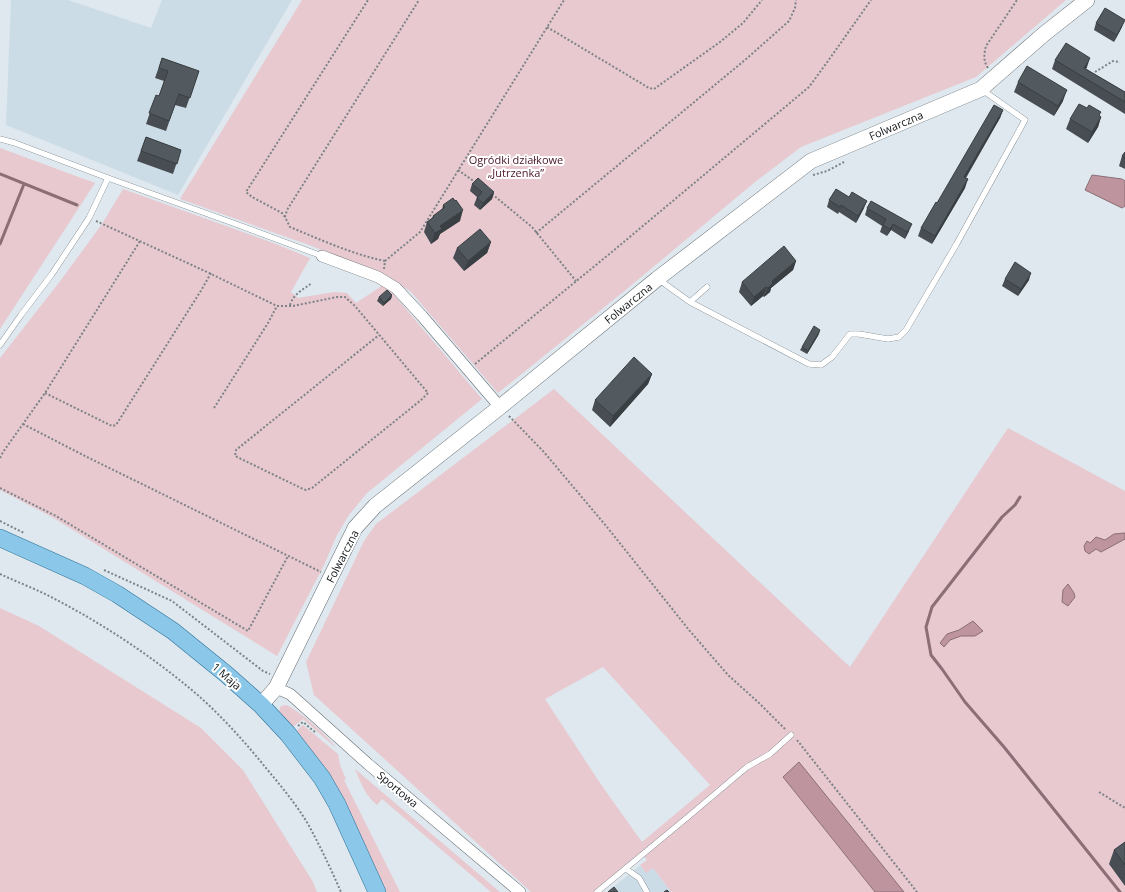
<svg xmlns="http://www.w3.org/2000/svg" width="1125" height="892" viewBox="0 0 1125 892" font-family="'Open Sans',sans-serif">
<rect width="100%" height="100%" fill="#dee8ee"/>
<!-- built -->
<path fill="#ccdce7" d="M11 0H68L151 28 162 0H292L178 195 6 125Z
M647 860 671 892H607Z"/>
<!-- green -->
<path fill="#e8c9d0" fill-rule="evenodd" d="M302 0H1066L976 77 801 147 755 182 628 288 498 393 411 292 388 276 309 245 180 199Z
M0 148 95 183 0 329Z
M123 189 276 244 310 258 291 292 298 298 334 292 347 293 356 303 383 285 389 289 482 399 367 493 349 515 337 535 324 565 277 656 52 517 0 490V358L61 280 102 224Z
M554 389 850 667 1008 428 1125 491V892H904L799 763 783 777 875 892H671L653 868 646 873 640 865 647 860 641 852 594 892H531L314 695 306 662 364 541 376 524ZM603 667 710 785 642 842 602 786 545 699Z
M0 608 39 626 201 728 243 770 313 882 317 892H0Z
M286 705C297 709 331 738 336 748L303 719 293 727 279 713V711L281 706Z
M303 725 338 754 340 765 346 779 344 780 400 892H383L295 732Z
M355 769 500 892H491L382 799 377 805C365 795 361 783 355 769Z"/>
<!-- water -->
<path fill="#be949e" stroke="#8b6e76" d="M1092 175 1122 179 1125 181V206L1122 208 1085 190Z
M1125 533V539L1101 552 1096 549 1089 554 1085 551 1084 546 1087 541 1090 543 1096 537 1105 540 1114 534Z
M1068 584 1074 593 1075 597 1068 606 1062 602 1063 590Z
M973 621 983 631 975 636H961L950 640 944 647 940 643 947 634 959 630Z
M799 762 904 892H875L783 777Z"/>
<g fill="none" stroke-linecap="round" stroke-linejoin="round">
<!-- stream -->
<path stroke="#8b6e76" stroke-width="3" d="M0 174 77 205
M0 244 24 184
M1020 497 1015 505 1002 517 932 607 926 627 931 655 942 669 965 702 1004 747 1120 892"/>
<!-- lane casing -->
<g stroke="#646c72" stroke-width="6">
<path id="lane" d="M0 139 15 143 108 178 233 223 322 256
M658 279 690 302 809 364 821 365 832 357 850 334H859L888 339 899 337 906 330 956 245 1025 120 981 89
M690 302 707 287
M0 345 21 315 52 274 89 218 108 178
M626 869 639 878 647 892
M597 892 689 816 747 767 770 754 791 735"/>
</g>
<!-- street casing -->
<g stroke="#646c72" stroke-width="12">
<path id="street" d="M322 256 378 277 396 288 422 316 500 407
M276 688 290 694 368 764 520 892"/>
</g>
<!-- secondary casing -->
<g stroke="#646c72" stroke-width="16">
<path id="secondary" d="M261 705 276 688 355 528 375 506 500 407 657 279 811 161 981 89 1044 34 1087 0"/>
</g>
<!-- primary casing -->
<g stroke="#2e7196" stroke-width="18">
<path id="primary" d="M0 538 85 576 117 594 173 631 226 674 261 705 288 734 322 778 337 804 377 892"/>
</g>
<!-- path -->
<path stroke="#7c8387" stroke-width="2" stroke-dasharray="2 2" stroke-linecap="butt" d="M547 27 649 88 654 89 720 42 743 23 762 0
M988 68C983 61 984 54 986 46L1017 0
M1095 72 1113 61 1120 62
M458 170 475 182
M813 175 827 171 844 162
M492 194 532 227 576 281
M285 217 282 213 252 197 246 192 368 0
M96 221 207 272 277 306H293L337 297H345L355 306 428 393 421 400 312 488 306 490 301 488 235 456 236 450 379 335
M536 233 745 60 789 21 795 8 796 0
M385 261C352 254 321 240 290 227L285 217 287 210 419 0
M384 269 385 261 420 232 564 0
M290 305C293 294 304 289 312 283
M475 364 613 251 809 87 828 61 871 0
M45 393 112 426 116 425 202 289 211 273
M214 408 268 323 277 306
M509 416 543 451 607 527 689 630 728 675 759 703 786 730
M23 424 87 457 321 572
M0 458 3 452 45 393 140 241
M0 488 56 516 248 631 288 556
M0 521 24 533
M104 570 172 601 263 671 270 674
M0 574C17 582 36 589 53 598 103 624 150 655 193 691 220 714 244 741 266 768 281 786 296 804 308 824 320 846 331 869 341 892
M298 726 303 722 316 733
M797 740 917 892
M1099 792 1125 808"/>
<!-- lane -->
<use href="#lane" stroke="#fff" stroke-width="5.5"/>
<!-- street -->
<use href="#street" stroke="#fff" stroke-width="11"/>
<!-- secondary -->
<use href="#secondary" stroke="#fff" stroke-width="15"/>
<!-- primary -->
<use href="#primary" stroke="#8bc7e8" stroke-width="17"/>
</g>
<!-- wall -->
<path fill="#474d52" d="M1096 23 1122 27 1114 42 1094 30Z
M162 58 199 71 186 108 175 105 166 131 146 124 156 95 159 96 164 81 155 78Z
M1055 60 1087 67 1086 69 1125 92V114L1052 69Z
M1018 82 1063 101 1054 116 1014 92Z
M1003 110 1000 118 966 178 965 188 932 244 918 236 921 228Z
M1099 116 1101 117 1098 127 1088 143 1066 129 1070 119Z
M146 137 181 150 173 174 137 161Z
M1125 152V169L1119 166 1122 156Z
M472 184 494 192 492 199 480 210 474 205 477 197 470 191Z
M829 200 864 208 856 223 839 212 838 214 827 207Z
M443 205 460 221 440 234 438 239 431 244 424 232 427 222 432 218 433 216 442 210Z
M867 208 909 231 905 239 891 230 887 236 880 232 882 226 865 215Z
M491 242 487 253 464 271 453 258 457 248Z
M796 261 793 270 771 288 770 292 764 297 763 296 751 306 739 292 742 282Z
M1005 279 1029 280 1018 296 1002 286Z
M392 295 391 299 383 306 377 301 379 297Z
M819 334 807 354 800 350 802 347Z
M652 374 648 384 610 427 592 410 595 400Z
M1125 842V886L1109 864 1114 850Z"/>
<!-- shaded-wall -->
<path fill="#393f42" d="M1125 20 1122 27 1114 42 1117 35Z
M1090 58 1087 67 1081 77 1084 68Z
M1067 90 1063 101 1054 116 1058 106Z
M1003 110 1000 118 961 185 964 177Z
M1101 117 1098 127 1088 143 1092 132Z
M968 179 965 188 932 244 935 236Z
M494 192 492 199 480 210 483 203Z
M867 201 864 208 856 223 858 216Z
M463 210 460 221 440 234 438 239 431 244 435 233 440 226Z
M893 224 891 230 887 236 890 229Z
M912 224 909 231 905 239 907 232Z
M491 242 487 253 464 271 468 261Z
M796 261 793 270 771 288 770 292 764 297 768 288 772 281Z
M1031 273 1029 280 1018 296 1021 289Z
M766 287 763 296 751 306 754 297Z
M392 295 391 299 383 306 384 303Z
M820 330 819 334 807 354 808 351Z
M652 374 648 384 610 427 613 416Z"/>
<!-- building -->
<path fill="#525a5f" stroke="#393f42" d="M1105 8 1125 20 1117 35 1096 23Z
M1066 43 1090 58 1084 68 1125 92V102L1055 60Z
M162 58 199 71 190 98 179 94 169 121 149 113 156 95 159 96 168 71 159 68Z
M1027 66 1067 90 1058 106 1018 82Z
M1079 104 1087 108 1089 105 1101 112 1099 115 1101 117 1092 132 1070 119Z
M994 105 1003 110 964 177 968 179 935 236 921 228 936 202 937 203Z
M146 137 181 150 177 164 141 151Z
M1125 152V158L1122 156Z
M478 178 494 192 483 203 477 198 482 192 472 184Z
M836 189 849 197 852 192 867 201 858 216 841 205 840 207 829 200Z
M453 198 455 201 456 200 463 210 440 226 442 229 435 233 427 222 434 217 433 216 445 207 443 205Z
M871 201 912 224 907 232 893 224 890 229 883 225 886 219 867 208Z
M480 229 491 242 468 261 457 248Z
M784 246 796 261 772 281 773 283 768 288 766 287 754 297 742 282Z
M1015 262 1031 273 1021 289 1005 279Z
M387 290 392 295 384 303 379 297Z
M814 326 820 330 808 351 802 347Z
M634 357 652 374 613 416 595 400Z
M1125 842V865L1114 850Z
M614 887 618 892H608Z
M667 890 669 892H664Z"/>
<g text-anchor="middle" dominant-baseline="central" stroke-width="4" stroke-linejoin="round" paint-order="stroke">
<!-- street labels -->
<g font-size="11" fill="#131719" stroke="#fff">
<text transform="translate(896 125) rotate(-23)">Folwarczna</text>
<text transform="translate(628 303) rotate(-39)">Folwarczna</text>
<text transform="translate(342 556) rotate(-63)">Folwarczna</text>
<text transform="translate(227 676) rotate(41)">1 Maja</text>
<text transform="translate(398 789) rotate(40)">Sportowa</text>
</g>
<!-- park labels -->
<g font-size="11" fill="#4a1627" stroke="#fff">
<text x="516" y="159">Ogródki działkowe<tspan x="516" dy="13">„Jutrzenka”</tspan></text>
</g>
</g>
</svg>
